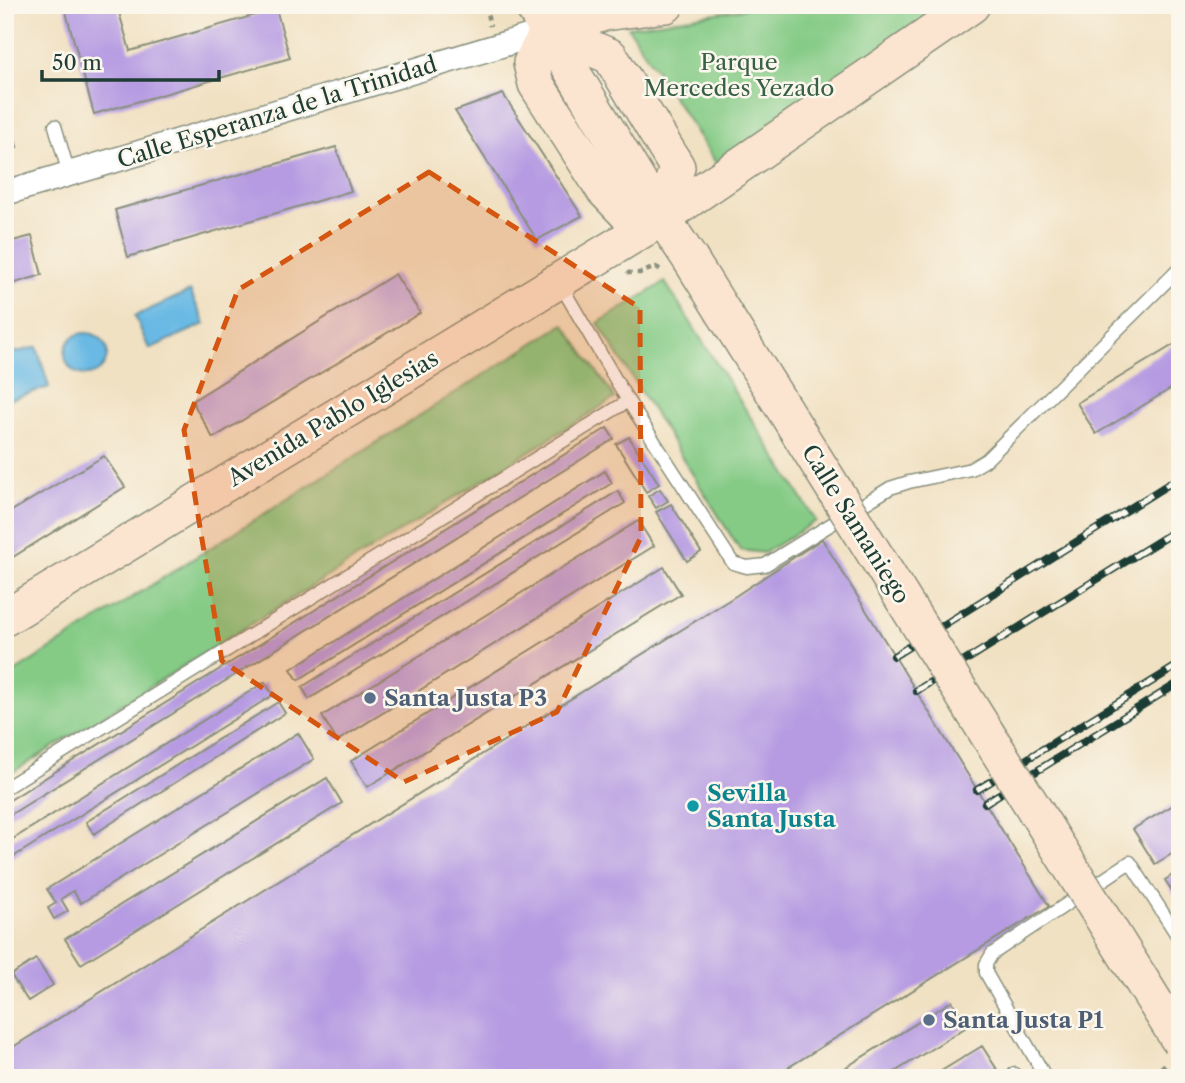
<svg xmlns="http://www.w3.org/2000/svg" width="1185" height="1083" viewBox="0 0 1185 1083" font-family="'Libre Caslon Text',serif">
<rect width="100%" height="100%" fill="#fbf7ec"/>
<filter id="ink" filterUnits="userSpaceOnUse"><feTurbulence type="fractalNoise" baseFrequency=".0143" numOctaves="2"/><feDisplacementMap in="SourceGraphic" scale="14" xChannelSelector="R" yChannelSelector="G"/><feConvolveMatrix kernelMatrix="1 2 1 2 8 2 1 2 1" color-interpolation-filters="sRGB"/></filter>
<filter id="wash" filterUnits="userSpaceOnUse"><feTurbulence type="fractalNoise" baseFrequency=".00686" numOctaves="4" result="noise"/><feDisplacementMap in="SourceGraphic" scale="28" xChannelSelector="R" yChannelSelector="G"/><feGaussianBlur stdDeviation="1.57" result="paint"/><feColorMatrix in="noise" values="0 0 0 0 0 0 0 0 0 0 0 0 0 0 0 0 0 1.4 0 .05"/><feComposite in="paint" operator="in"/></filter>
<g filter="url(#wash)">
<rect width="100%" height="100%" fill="#f1e1c3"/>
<!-- green -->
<path fill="#85cb86" stroke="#52845d" stroke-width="2" d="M768 5H948L718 166 628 27Z
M665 282 816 521 764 553 740 550 598 323Z
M564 324 615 398 5 777V678Z"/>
<!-- water -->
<path fill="#69b9e4" stroke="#447b8c" stroke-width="2" d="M190 291 205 324 149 349 135 316Z
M65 354a21 21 0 1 1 42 0a21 21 0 1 1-42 0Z
M37 347 49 387 5 401V355Z"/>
<g id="blocks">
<!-- building -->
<path fill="#b69be2" d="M64 5H117L130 51 276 9 290 58 94 114Z
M503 94 582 216 537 240 455 111Z
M5 108 17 147 5 150Z
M336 147 351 191 128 257 115 210Z
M32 236 42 275 5 286V243Z
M395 274 420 313 213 438 192 401Z
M1180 341V383L1096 434 1077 403Z
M607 428 614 439 5 818V803Z
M629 437 659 484 646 492 616 444Z
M104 456 125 487 5 562V515Z
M605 471 612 483 298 680 291 669Z
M660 489 668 501 656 508 648 496Z
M618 491 625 503 309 699 302 687Z
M671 504 701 552 687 561 656 512Z
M638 521 654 546 337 741 322 716Z
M822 539 1049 906 771 1078H5V1052L734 597Z
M664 567 681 594 367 787 351 761Z
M265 682 273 695 5 862V844Z
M278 702 285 713 94 834 86 822Z
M298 733 314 759 81 903 73 891 61 899 68 911 54 919 48 908 56 903 47 889Z
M327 778 342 803 81 964 65 939Z
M1180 801V849L1155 864 1133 829Z
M1180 870V903L1165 880Z
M36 959 53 985 28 1001 11 975Z
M952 1001 968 1026 885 1078H829Z
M982 1046 998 1071 986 1078H930Z"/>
</g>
</g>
<g filter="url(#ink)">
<use href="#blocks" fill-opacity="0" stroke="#888f7c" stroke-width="2"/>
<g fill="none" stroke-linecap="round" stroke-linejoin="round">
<!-- lane casing -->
<g stroke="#888f7c" stroke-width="15">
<path id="lane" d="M55 126 69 174
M559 282 628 401 733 563 747 567 765 565 890 488 909 482 971 469 986 460 1180 268
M5 788 628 401
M1014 1074 1017 1078
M1046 1078 986 973V964L992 954 1130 862 1177 935 1180 937
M1147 1078 1151 1075"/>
</g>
<!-- street casing -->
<g stroke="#888f7c" stroke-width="27">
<path id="street" d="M5 193 548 31"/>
</g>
<!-- secondary casing -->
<g stroke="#888f7c" stroke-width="38">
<path id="secondary" d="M532 5 640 184 690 259
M548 31 531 63 536 84 604 190 627 214 662 218
M548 31 610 56 677 167 662 218
M548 31 604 13 666 5
M5 618 662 218 727 174 972 5"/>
</g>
<!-- path -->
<path stroke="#888f7c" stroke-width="4.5" stroke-dasharray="5 5" stroke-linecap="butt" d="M485 5 490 26
M628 271 629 273H640L656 267 661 270"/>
<!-- lane -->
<use href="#lane" stroke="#fff" stroke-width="12"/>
<!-- street -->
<use href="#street" stroke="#fff" stroke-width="24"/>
<!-- secondary -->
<use href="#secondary" stroke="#fce5d0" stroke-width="35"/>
<!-- rail casing -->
<g stroke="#1f3d34" stroke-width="8">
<path id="rail" d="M894 656 1180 477
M916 691 1180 528
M977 790 1180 664
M985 803 1180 682"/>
</g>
<!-- rail -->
<use href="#rail" stroke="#fbf7ec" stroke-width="5" stroke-dasharray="16" stroke-linecap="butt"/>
<!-- secondary-bridge casing -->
<g stroke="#888f7c" stroke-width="38" stroke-linecap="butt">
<path id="secondary-bridge" d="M690 259 1180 1042"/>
</g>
<!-- path-bridge -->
<path stroke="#888f7c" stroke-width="4.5" stroke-dasharray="5 5" stroke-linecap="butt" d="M1162 1064 1171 1078"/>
<!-- secondary-bridge -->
<use href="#secondary-bridge" stroke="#fce5d0" stroke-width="35"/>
</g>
</g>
<!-- marked area -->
<path fill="#d45610" fill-opacity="0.2" stroke="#d45610" stroke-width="5" stroke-dasharray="14 9" stroke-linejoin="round" d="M429 172 640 308 641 537 557 712 404 782 222 661 184 430 238 290Z"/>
<!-- markers -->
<g fill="#5c6f8a" stroke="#fbf7ec" stroke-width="2.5">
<circle cx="370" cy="698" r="7"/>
<circle cx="929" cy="1020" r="7"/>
</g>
<circle fill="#0f9aa8" stroke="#fbf7ec" stroke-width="2.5" cx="693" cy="806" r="7"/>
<g text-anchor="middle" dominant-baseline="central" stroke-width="5" stroke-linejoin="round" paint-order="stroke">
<!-- park labels -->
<g font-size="23" fill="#386048" stroke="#fbf7ec">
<text x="739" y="62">Parque<tspan x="739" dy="26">Mercedes Yezado</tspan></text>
</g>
<!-- street labels -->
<g font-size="23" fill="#1f3d34" stroke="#fbf7ec">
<text transform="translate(277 112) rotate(-17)">Calle Esperanza de la Trinidad</text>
<text transform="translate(333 418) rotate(-31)">Avenida Pablo Iglesias</text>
<text transform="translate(856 524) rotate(58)">Calle Samaniego</text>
</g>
<!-- service labels -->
<g font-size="23" font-weight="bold" fill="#4e5e75" stroke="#fbf7ec" text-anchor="start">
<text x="384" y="698">Santa Justa P3</text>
<text x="943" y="1020">Santa Justa P1</text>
</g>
<!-- culture labels -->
<g font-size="23" font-weight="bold" fill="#0d838f" stroke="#fbf7ec" text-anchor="start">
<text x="707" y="793">Sevilla<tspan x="707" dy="26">Santa Justa</tspan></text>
</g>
</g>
<!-- margin -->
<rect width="1185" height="1083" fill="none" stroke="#fbf7ec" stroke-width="28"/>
<!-- scale -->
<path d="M42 70v10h177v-10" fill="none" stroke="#1f3d34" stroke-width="3.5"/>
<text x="52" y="70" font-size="21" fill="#1f3d34" stroke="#fbf7ec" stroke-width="5" paint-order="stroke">50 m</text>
</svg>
